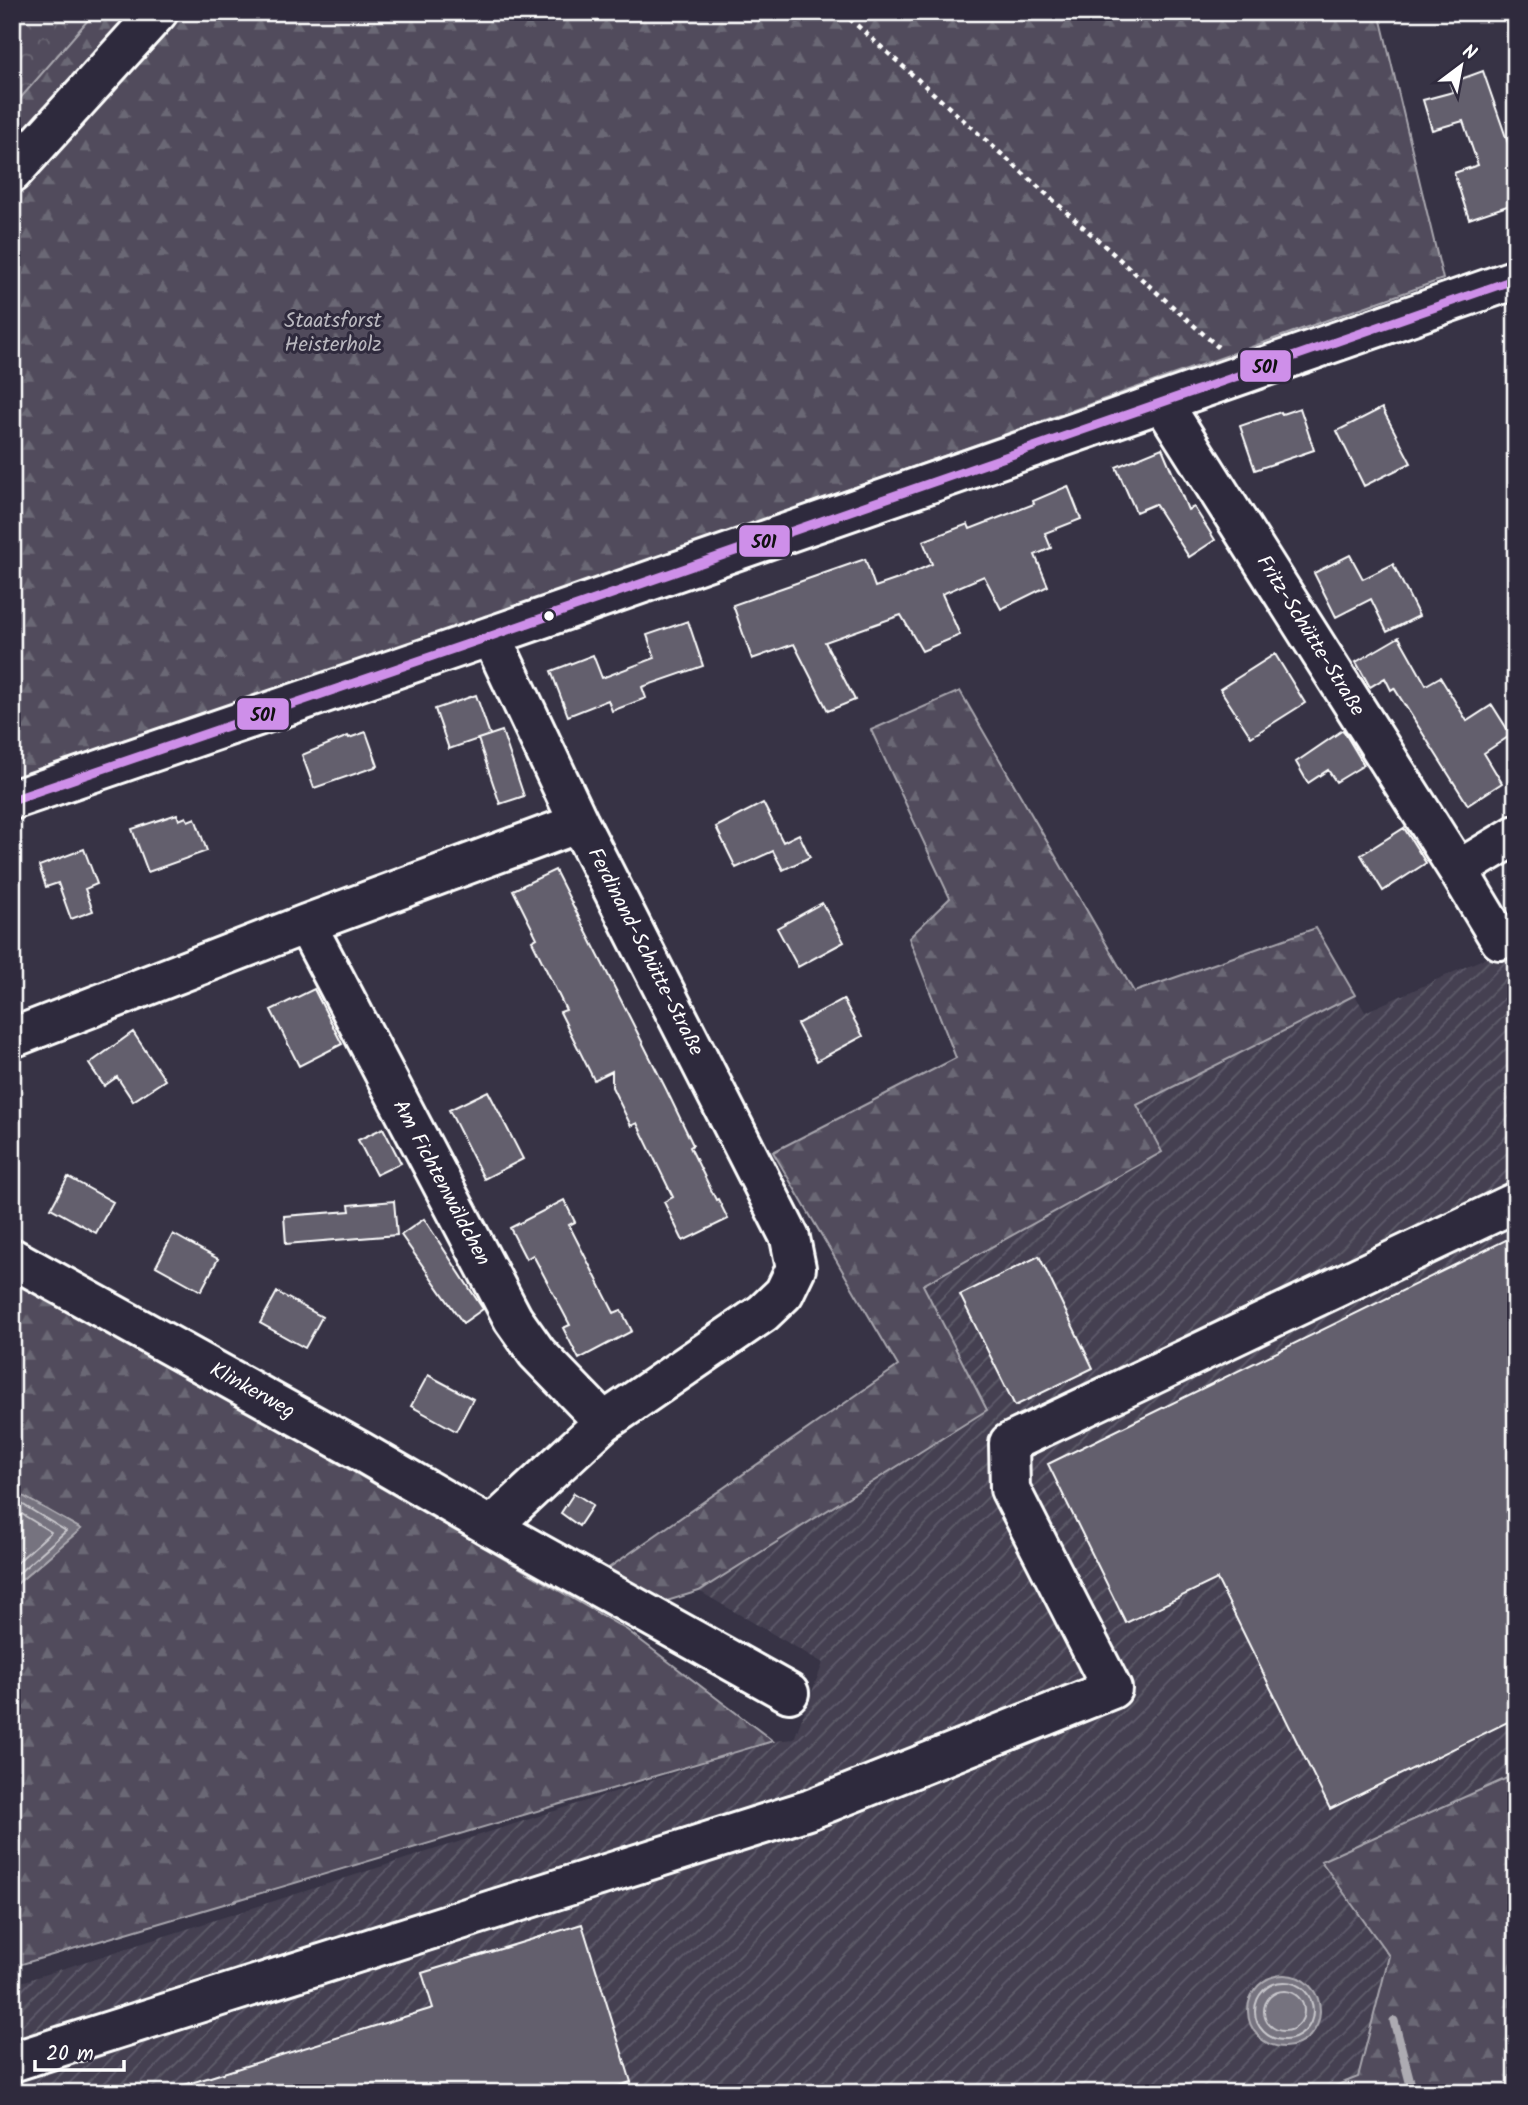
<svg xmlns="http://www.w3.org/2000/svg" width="1528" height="2105" viewBox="0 0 1528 2105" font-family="Kalam,sans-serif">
<defs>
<pattern id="industrial-furrows" width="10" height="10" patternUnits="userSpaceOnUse" patternTransform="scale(1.75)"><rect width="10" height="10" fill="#444051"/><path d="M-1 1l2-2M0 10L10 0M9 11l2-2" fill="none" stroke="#605d6b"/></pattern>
<pattern id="forest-firs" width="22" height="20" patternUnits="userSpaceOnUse" patternTransform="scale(1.75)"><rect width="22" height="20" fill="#514c5c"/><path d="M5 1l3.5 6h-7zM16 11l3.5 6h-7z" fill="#6b6774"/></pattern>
<pattern id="park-crowns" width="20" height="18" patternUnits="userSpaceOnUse" patternTransform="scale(1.75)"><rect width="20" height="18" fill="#514c5c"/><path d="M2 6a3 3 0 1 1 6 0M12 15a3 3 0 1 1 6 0" fill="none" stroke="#6b6774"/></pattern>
</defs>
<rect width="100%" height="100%" fill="#373345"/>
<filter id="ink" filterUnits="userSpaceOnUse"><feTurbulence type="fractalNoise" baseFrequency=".0143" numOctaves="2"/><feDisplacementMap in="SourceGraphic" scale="14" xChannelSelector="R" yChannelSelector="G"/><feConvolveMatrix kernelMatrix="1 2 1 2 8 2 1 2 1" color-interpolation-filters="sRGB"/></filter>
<g filter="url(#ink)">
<!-- industrial -->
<path fill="url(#industrial-furrows)" d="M1516 944V1774L1322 1861 1389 1956 1358 2077 1317 2093H12V1985L773 1741 794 1739 823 1663 699 1591 986 1410 923 1285 1162 1152 1137 1106 1355 995 1365 1012Z"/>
<!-- forest -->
<path fill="url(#forest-firs)" stroke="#a8a6ae" stroke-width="2" d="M12 12H1379L1443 279 12 786Z
M960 691 1134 992 1316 928 1355 995 1137 1105 1162 1152 923 1285 987 1410 699 1591 667 1601 600 1574 898 1366 773 1152 956 1058 909 938 950 898 871 730Z
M12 1281 158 1359 627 1630 773 1741 12 1967V1588L80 1529 12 1490Z
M1516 1774V2093H1317L1358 2077 1389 1956 1321 1861Z"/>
<!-- park -->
<path fill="url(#park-crowns)" stroke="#a8a6ae" stroke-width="2" d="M12 12H95L12 108Z"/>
<!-- water -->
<path fill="#76737f" stroke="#adabb2" stroke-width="2" d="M12 1490 81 1529 12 1588Z
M1248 2011a36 36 0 1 1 72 0a36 36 0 1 1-72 0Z"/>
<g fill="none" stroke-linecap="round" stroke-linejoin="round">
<!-- shore -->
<path stroke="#c8c7cc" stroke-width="2" d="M12 1498 66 1531 12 1579
M12 1508 51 1532 12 1567
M1255 2011a29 29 0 1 1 58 0a29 29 0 1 1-58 0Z
M1264 2011a20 20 0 1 1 40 0a20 20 0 1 1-40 0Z"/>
<!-- stream -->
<path stroke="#adabb2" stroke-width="9" d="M1394 2021 1413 2093"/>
</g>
<!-- building -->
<path fill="#635f6d" stroke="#fff" stroke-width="2" d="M1483 71 1516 166V203L1469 219 1454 173 1478 165 1463 121 1432 130 1423 100 1453 92 1450 83Z
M1300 408 1314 450 1255 470 1240 426 1281 412 1282 414Z
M1382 408 1411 463 1364 486 1337 431Z
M1162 448 1188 510 1194 507 1215 540 1189 557 1155 504 1136 512 1116 467Z
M1068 486 1081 519 1045 533 1051 548 1035 555 1048 586 1001 609 984 576 942 594 960 635 922 651 901 615 825 642 855 700 828 711 794 644 752 659 733 605 865 559 875 587 901 578 932 564 923 541 968 524 970 529 1034 504 1033 501Z
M1350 555 1363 579 1393 564 1419 616 1387 632 1371 599 1336 617 1314 573Z
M688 621 703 666 642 687 646 698 612 711 608 700 568 716 551 671 593 655 602 678 655 658 647 635Z
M1399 637 1426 685 1440 677 1467 721 1492 705 1511 735 1484 753 1502 783 1468 805 1394 688 1391 690 1385 678 1370 687 1356 662Z
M1275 654 1305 703 1251 737 1220 689Z
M476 695 490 735 449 749 435 709Z
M1343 730 1364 765 1336 782 1328 770 1308 783 1296 762Z
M502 731 524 796 500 804 478 739Z
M366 732 378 766 314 788 302 755 348 736 349 738Z
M763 803 783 842 799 834 810 857 783 870 773 851 736 868 716 827Z
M177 814 179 820 186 817 188 821 195 818 207 851 148 872 132 829Z
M1404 828 1426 863 1383 891 1361 855Z
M84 849 97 884 85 889 93 911 71 919 58 883 46 887 39 866Z
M555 870 666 1089 693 1145 690 1147 716 1200 718 1199 728 1219 683 1241 664 1202 673 1197 637 1123 631 1126 612 1087V1071L594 1080 560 1012 566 1010 532 941 537 938 513 890Z
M822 903 844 942 798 967 777 928Z
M314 989 342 1044 299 1066 271 1010Z
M843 999 863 1036 817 1061 797 1024Z
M133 1032 165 1080 133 1101 117 1077 104 1086 89 1064Z
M488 1091 523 1159 484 1179 449 1110Z
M383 1128 401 1163 376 1175 358 1140Z
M68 1177 113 1202 96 1233 51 1208Z
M564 1200 575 1222 569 1225 614 1313 621 1310 632 1331 579 1359 563 1328 570 1325 533 1255 526 1259 510 1228Z
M394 1201 397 1235 286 1244 284 1216 350 1211 349 1205Z
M424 1219 483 1309 463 1323 401 1235Z
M173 1234 218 1259 201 1291 156 1266Z
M1516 1235V1718L1330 1809 1217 1579 1126 1623 1048 1464Z
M1039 1256 1093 1368 1015 1406 960 1295Z
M277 1292 322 1317 305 1348 260 1323Z
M428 1375 473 1399 456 1431 411 1406Z
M574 1493 593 1505 579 1526 561 1513Z
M582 1924 631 2082 596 2093H178V2087L433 2008 422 1973Z"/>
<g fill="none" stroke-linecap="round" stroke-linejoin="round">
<!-- minor casing -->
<g stroke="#fff" stroke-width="44">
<path id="minor" d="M1162 402 1458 870 1500 940
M12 800 491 636 1516 279
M1458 870 1516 835
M306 924 513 1319 537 1353 604 1422
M12 1038 306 924 579 823
M12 1258 360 1451 491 1527 604 1422 763 1313 784 1293 796 1268 790 1238 579 823 491 636
M491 1527 789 1693
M12 2062 811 1809 1112 1689 1010 1489 1009 1443 1516 1202"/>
</g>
<!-- major casing -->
<g stroke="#fff" stroke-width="44">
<path id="major" d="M12 173 158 12"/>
</g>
<!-- path -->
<path stroke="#fff" stroke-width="4.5" stroke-dasharray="5 5" stroke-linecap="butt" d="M842 12 1218 347"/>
<!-- minor -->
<use href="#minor" stroke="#2f2a3d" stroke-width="38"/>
<!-- major -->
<use href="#major" stroke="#2f2a3d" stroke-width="38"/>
<!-- bus-1 casing -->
<g stroke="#2f2a3d" stroke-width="14">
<path id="bus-1" d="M12 800 491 636 1516 279"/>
</g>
<!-- bus-1 -->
<use href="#bus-1" stroke="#ce8fe9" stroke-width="9"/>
</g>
</g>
<!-- markers -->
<circle fill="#fff" stroke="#2f2a3d" stroke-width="2.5" cx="549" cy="616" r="6"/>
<g text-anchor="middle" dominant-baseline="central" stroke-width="6" stroke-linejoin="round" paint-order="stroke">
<!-- park labels -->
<g font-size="21" fill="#b9b7be" stroke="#2f2a3d">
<text x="333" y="321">Staatsforst<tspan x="333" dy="24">Heisterholz</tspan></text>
</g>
<!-- street labels -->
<g font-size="21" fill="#fff" stroke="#2f2a3d">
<text transform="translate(1310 636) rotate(58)">Fritz-Schütte-Straße</text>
<text transform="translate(645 952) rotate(63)">Ferdinand-Schütte-Straße</text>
<text transform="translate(441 1183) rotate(62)">Am Fichtenwäldchen</text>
<text transform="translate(252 1391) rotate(29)">Klinkerweg</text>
</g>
</g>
<g stroke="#2f2a3d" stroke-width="2.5">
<rect x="1239" y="349" width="53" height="34" rx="7" fill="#ce8fe9"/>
<rect x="738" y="524" width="53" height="34" rx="7" fill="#ce8fe9"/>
<rect x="236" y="697" width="54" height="34" rx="7" fill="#ce8fe9"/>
</g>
<g font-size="19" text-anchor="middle" font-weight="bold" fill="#111">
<text x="1265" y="373">501</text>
<text x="764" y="548">501</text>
<text x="263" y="721">501</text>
</g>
<!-- margin -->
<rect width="1528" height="2105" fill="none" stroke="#2f2a3d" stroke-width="42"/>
<rect x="21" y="21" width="1486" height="2063" fill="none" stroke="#fff" stroke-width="2.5" filter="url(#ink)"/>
<!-- north arrow -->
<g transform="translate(1461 66) rotate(32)" stroke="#2f2a3d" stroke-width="5" paint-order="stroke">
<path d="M0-5L12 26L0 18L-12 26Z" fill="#ffffff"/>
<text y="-10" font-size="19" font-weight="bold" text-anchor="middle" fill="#ffffff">N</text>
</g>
<!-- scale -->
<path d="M35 2060v10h89v-10" fill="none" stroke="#ffffff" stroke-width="3.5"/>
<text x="46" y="2060" font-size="21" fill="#ffffff" stroke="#2f2a3d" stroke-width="5" paint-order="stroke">20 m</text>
</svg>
